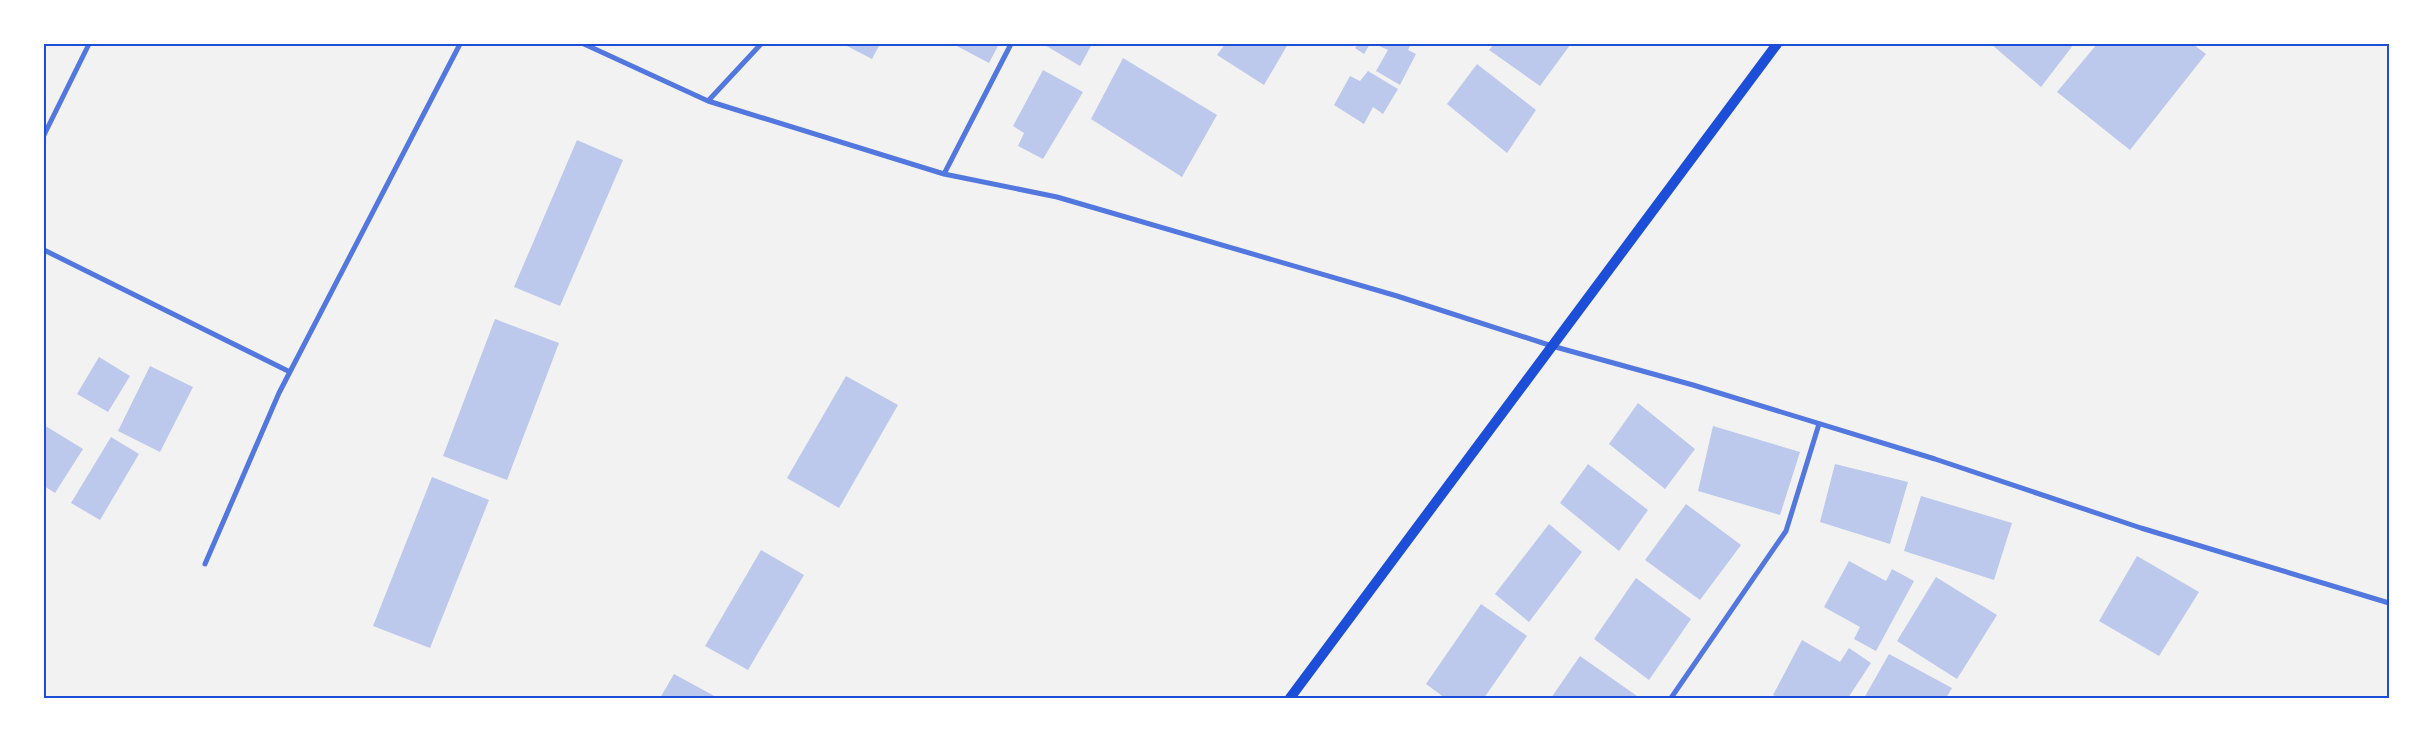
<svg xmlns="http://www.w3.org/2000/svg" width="2433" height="742" viewBox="0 0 2433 742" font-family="'PT Sans Narrow',sans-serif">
<rect width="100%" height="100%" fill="#f2f2f2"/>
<!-- building -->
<path fill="#bdc9ec" d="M843 44H880L872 59Z
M953 44H999L989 63Z
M1043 44H1092L1080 66Z
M1225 44H1288L1264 85 1217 55Z
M1358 44H1370L1364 54 1355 48Z
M1375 44H1411L1408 50 1416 54 1400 85 1376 71 1388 50Z
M1494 44H1568L1570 45 1540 86 1489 50Z
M1991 44H2074L2041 87Z
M2097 44H2193L2206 54 2130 150 2057 92Z
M1123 58 1217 115 1182 177 1091 119Z
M1477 64 1536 110 1507 153 1447 104Z
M1043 70 1083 92 1043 159 1018 146 1024 133 1013 126Z
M1368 71 1398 89 1383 114 1373 107 1364 124 1334 105 1350 76 1360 81Z
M577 140 623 160 560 306 514 287Z
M495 319 559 343 507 480 443 456Z
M99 357 130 376 108 412 77 394Z
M150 366 193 387 160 452 118 431Z
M846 376 898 405 839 508 787 478Z
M1638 403 1695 449 1665 489 1609 444Z
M44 425 83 449 55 493 44 486Z
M1713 426 1800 452 1780 515 1698 491Z
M111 437 139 454 100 520 71 503Z
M1588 464 1648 510 1619 551 1560 503Z
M1835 464 1908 482 1890 544 1820 522Z
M432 477 489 500 430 648 373 626Z
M1921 496 2012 523 1994 580 1904 551Z
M1686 504 1741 545 1700 600 1645 560Z
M1549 524 1582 552 1529 622 1495 594Z
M761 550 804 575 748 670 705 646Z
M2137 556 2199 592 2159 656 2099 621Z
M1849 561 1886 581 1892 569 1914 581 1876 651 1854 639 1860 627 1824 607Z
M1936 577 1997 615 1957 679 1897 641Z
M1636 578 1691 619 1649 680 1594 639Z
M1481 604 1527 636 1484 698H1445L1426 684Z
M1802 640 1840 662 1849 648 1871 663 1848 698H1779L1773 695Z
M1889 654 1952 688 1946 698H1864Z
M1580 656 1637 696 1635 698H1551Z
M674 674 718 698H660Z"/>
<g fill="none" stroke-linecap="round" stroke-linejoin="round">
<!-- minor -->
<path stroke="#5277de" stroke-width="5" d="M584 44 708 101 944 174 1057 197 1397 296 1552 346 1693 385 1935 459 2141 528 2389 603
M708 101 761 44
M44 135 89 44
M944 174 1011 44
M44 250 290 372
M205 564 279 393 460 44
M1671 698 1786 531 1819 424"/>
<!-- secondary -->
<path stroke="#1d4ed8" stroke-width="10" d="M1290 698 1777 44"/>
</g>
<!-- border -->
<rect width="2433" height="742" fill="none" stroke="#ffffff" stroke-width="90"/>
<rect x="45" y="45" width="2343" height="652" fill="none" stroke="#1d4ed8" stroke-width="2"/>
</svg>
